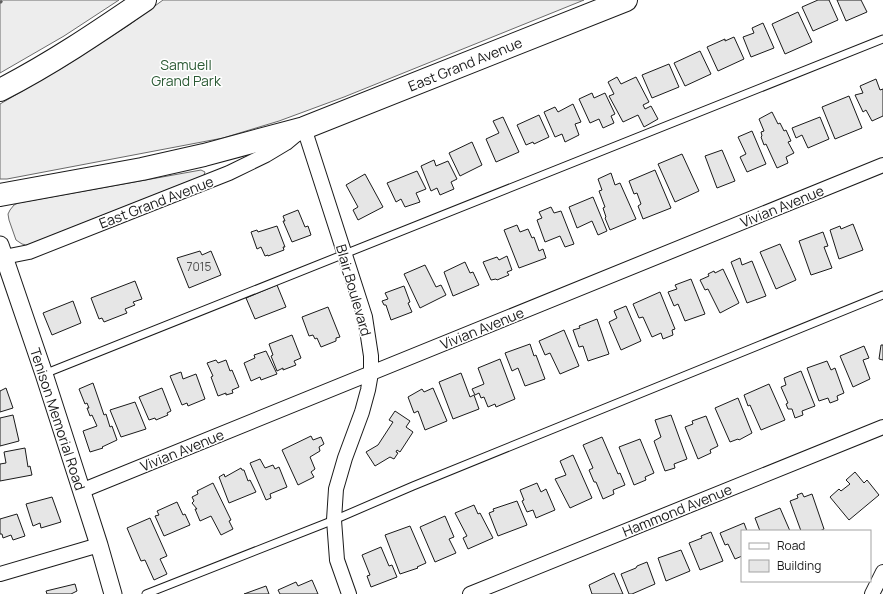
<svg xmlns="http://www.w3.org/2000/svg" width="883" height="594" viewBox="0 0 883 594" font-family="Manrope,sans-serif">
<rect width="100%" height="100%" fill="#fff"/>
<!-- built -->
<path fill="#ededed" stroke="#6a6a6a" d="M0 0H119L64 36 0 73Z
M163 0H584L344 97 279 121 223 138 7 179H0V104L67 65 129 25Z
M201 170 205 172 204 175 202 176 30 244 26 245 22 244 16 240 9 220 8 214 10 210 14 205 18 203Z"/>
<!-- building -->
<path fill="#e6e6e6" stroke="#1a1a1a" d="M818 0H829L838 20 813 31 802 7Z
M837 0H861L867 12 846 21Z
M798 12 812 42 785 54 772 24Z
M763 23 774 48 751 57 743 37 754 33 752 28Z
M734 37 744 59 718 71 707 47 725 39V41Z
M700 51 711 74 685 86 674 63Z
M669 64 679 87 652 98 642 75Z
M617 77 621 84 636 77 649 102 643 105 645 109 651 106 658 119 644 127 638 115 623 122 609 96 614 94 608 82Z
M876 79 880 90 883 89V116L872 121 866 110 863 112 855 95 863 93 860 86Z
M592 93 594 98 605 93 615 114 611 116 614 123 603 128 599 119 590 123 579 99Z
M849 96 862 128 835 139 822 107Z
M573 104 581 122 575 124 579 135 565 142 562 134 555 137 544 112 555 107 558 112Z
M772 112 778 124 780 123 784 131 786 130 791 141 788 142 794 153 786 157 788 163 777 168 766 144 764 145 761 137 762 136 761 132 764 131 759 119Z
M539 115 549 137 534 144 533 142 526 145 517 125Z
M503 117 519 152 496 162 486 139 499 133 493 121Z
M820 117 829 139 808 148 802 135 796 138 792 128Z
M752 131 766 164 747 172 740 157 746 154 738 137Z
M472 142 482 165 460 176 449 153Z
M722 150 735 181 717 188 705 156Z
M682 154 699 191 675 202 658 164Z
M434 160 436 166 448 161 457 179 451 182 454 189 440 195 437 188 431 191 421 166Z
M655 170 671 208 643 219 638 206 641 204 637 193 634 194 629 181Z
M417 171 426 189 416 193 420 202 405 207 401 199 396 202 387 183Z
M611 173 615 185 620 183 636 219 610 230 605 218 606 217 603 208 605 207 599 191 602 190 598 179Z
M365 174 383 207 358 220 353 210 358 207 346 185Z
M593 197 607 231 598 235 592 221 577 228 569 207Z
M551 207 554 213 561 211 574 244 565 247 560 236 545 242 537 220 542 218 539 212Z
M298 210 305 227 308 226 311 235 292 242 283 221H285L283 216Z
M853 224 863 250 839 259 830 230 840 226 841 229Z
M517 225 520 232 528 229 532 238 534 237 539 251 543 249 546 258 519 268 504 230Z
M277 226 285 247H283L284 250 268 256V255L265 256 261 247 257 249 251 232 257 230 258 232Z
M823 232 828 246 824 247 832 268 811 275 799 241Z
M780 244 796 280 776 289 760 252Z
M200 251 202 255 211 251 221 275 189 288 177 258Z
M507 256 512 270 507 272 509 275 497 280 496 279 491 280 483 262 497 257 499 260Z
M740 258 742 265 752 261 766 296 747 303 731 262Z
M465 262 470 273 473 272 479 285 453 296 444 272Z
M425 265 436 287 441 285 446 295 420 308 404 274Z
M723 269 739 303 720 313 708 289 705 290 700 280 709 276 708 274 714 271 715 273Z
M691 279 705 314 685 321 678 304 674 306 668 292 677 289 675 285Z
M135 281 142 299 133 302 135 305 125 309 127 313 104 322 102 318 99 319 91 298Z
M277 285 286 307 255 319 246 298Z
M404 286 410 302 408 303 412 312 391 320 386 305H384L382 301 388 299 385 293Z
M660 292 675 329 672 330 673 335 663 339 661 333 652 337 643 317 639 318 633 304Z
M73 301 81 323 52 335 43 313Z
M626 306 641 341 621 350 609 322 617 318 614 311Z
M328 307 340 337 336 338V341L321 347 317 338 315 339 313 335 309 336 302 317Z
M597 319 609 354 588 361 583 346 579 347 573 330 580 328 579 326Z
M564 330 579 366 560 374 550 353 545 355 539 341Z
M292 335 301 358 294 361 296 365 283 370V368L277 371 271 356 273 355 269 344Z
M530 344 534 356 536 355 545 379 525 386 518 368 512 371 505 353Z
M881 345H883V360L879 359Z
M864 346 869 358 863 360 870 379 853 387 840 356Z
M266 351 277 374 261 380 260 377 251 381 244 363 255 358 254 355Z
M500 359 515 399 496 407 495 404 488 407 484 397 481 398 479 393 475 395 472 389 484 384 478 368Z
M216 360 218 363 226 360 230 371 232 370 239 387 232 390 233 393 226 395V393L218 396 211 377 213 376 207 363Z
M827 361 831 370 835 368 844 393 837 396 838 400 830 403 828 398 819 401 807 368Z
M801 371 815 406 802 411 803 415 795 418 792 409H788L786 404 788 403 781 387 786 385 784 378Z
M181 372 183 379 196 374 205 399 188 406 187 403 182 405 170 376Z
M461 373 470 397 474 395 479 409 453 419 439 382Z
M93 383 104 415 106 414 110 427 112 426 117 440 102 447 103 448 90 452 83 431 97 426 92 415 90 416 87 408H89L87 403 85 404 79 389Z
M769 384 785 420 761 430 750 405 748 406 744 395Z
M6 388 13 408 0 412V391Z
M162 388 171 411 167 413 168 415 156 420 155 418 149 420 139 397Z
M433 388 447 421 425 430 418 411 414 413 408 397 422 389 424 392Z
M738 398 752 433 739 440 738 439 730 442 715 408Z
M135 402 146 429 121 437 110 410Z
M395 411 410 421 406 427 413 432 400 452 397 450 396 452 398 453 394 459 390 457 375 466 366 452 378 445 393 422 389 420Z
M13 415 19 441 0 446V418Z
M671 415 687 459 674 464 675 468 665 471 654 441 661 437 655 420Z
M706 416 718 446 710 450 711 453 698 459 685 427 693 424 692 421Z
M311 436 313 440 321 437 324 444 319 447 320 451 310 457 315 469 311 472 314 477 298 485 282 450Z
M602 437 618 474 620 473 625 485 613 490 614 494 603 499 596 482H594L589 470 593 468 583 445Z
M640 439 654 473 645 477 646 480 634 485 619 447Z
M25 448 28 467 30 466 32 475 0 481V464L6 463 4 452Z
M573 455 592 498 570 508 555 479 566 475 560 461Z
M260 459 265 468 273 465 275 469 279 467 287 487 270 494 271 498 266 500 250 463Z
M241 468 242 470H244L248 481 250 480 256 492 229 503 219 477 224 474 225 477Z
M855 472 864 483 867 480 879 495 849 520 830 497 839 489 841 491 850 484 846 480Z
M213 483 231 520 229 521 233 529 221 535 211 516 200 521 195 509H197L192 503 194 501 192 497 198 494 197 491Z
M537 483 541 492 546 489 555 510 536 518 533 510 527 512 522 501 524 500 520 490Z
M802 493 804 497 812 494 824 529 820 531H801L790 501 798 498 797 495Z
M52 497 61 522 41 528 40 523 33 526 26 504Z
M517 501 527 525 498 536 489 513 494 511 493 509Z
M177 502 183 515 185 514 190 525 164 536 155 516 159 515 157 511Z
M474 505 478 514 480 513 493 538 468 549 463 538 467 536 455 513Z
M780 508 790 531H760L755 518Z
M17 514 25 536 13 540 11 535 3 538 2 534H0V519Z
M445 516 454 537 449 539 456 553 435 562 420 527Z
M150 518 167 556 160 559 167 574 154 580 145 560 141 561 127 528Z
M744 523 747 531H742V556L735 559 728 544 725 545 720 533Z
M410 526 426 563 417 567 418 568 400 574 385 535Z
M711 532 723 561 700 570 689 543 702 538 701 536Z
M381 547 389 566 392 565 397 577 371 587 367 576 370 575 362 555Z
M681 550 690 571 666 581 658 558Z
M647 562 655 584 632 594H629L621 574 636 568 637 566Z
M614 573 623 594H592L589 585Z
M312 580 318 594H280L278 590 296 582 298 586Z
M75 584 77 591 71 594H47L46 591Z
M266 586 269 594H244Z"/>
<g fill="none" stroke-linecap="round" stroke-linejoin="round">
<!-- service casing -->
<g stroke="#1a1a1a" stroke-width="9">
<path id="service" d="M44 374 883 39
M146 594 334 520 413 486 883 295"/>
</g>
<!-- minor casing -->
<g stroke="#1a1a1a" stroke-width="16">
<path id="minor" d="M0 259 4 257 29 252 229 173 266 155 286 143 304 128 365 317 371 356V373L368 390 362 412 345 458 336 489 334 520 337 560 349 594
M81 491 883 165
M0 574 99 545
M470 594 883 427
M872 594 883 572"/>
</g>
<!-- tertiary casing -->
<g stroke="#1a1a1a" stroke-width="19">
<path id="tertiary" d="M0 245 44 374 99 545 113 594"/>
</g>
<!-- primary casing -->
<g stroke="#1a1a1a" stroke-width="24">
<path id="primary" d="M0 90C51 64 98 32 145 0
M0 195 142 169 204 155 304 128 626 0"/>
</g>
<!-- path -->
<path stroke="#5f5f5f" stroke-width="2.5" stroke-dasharray="3 2" stroke-linecap="butt" d="M0 3 3 0"/>
<!-- service -->
<use href="#service" stroke="#fff" stroke-width="7"/>
<!-- minor -->
<use href="#minor" stroke="#fff" stroke-width="14"/>
<!-- tertiary -->
<use href="#tertiary" stroke="#fff" stroke-width="17"/>
<!-- primary -->
<use href="#primary" stroke="#fff" stroke-width="22"/>
</g>
<g text-anchor="middle" dominant-baseline="central" stroke-width="3" stroke-linejoin="round" paint-order="stroke">
<!-- number labels -->
<g font-size="12" fill="#4d4d4d">
<text x="199" y="266">7015</text>
</g>
<!-- park labels -->
<g font-size="14" fill="#2b5a34" stroke="#fff">
<text x="186" y="64">Samuell<tspan x="186" dy="16">Grand Park</tspan></text>
</g>
<!-- street labels -->
<g font-size="14" fill="#1a1a1a" stroke="#fff">
<text transform="translate(465 64) rotate(-22)">East Grand Avenue</text>
<text transform="translate(156 202) rotate(-21)">East Grand Avenue</text>
<text transform="translate(782 206) rotate(-22)">Vivian Avenue</text>
<text transform="translate(354 290) rotate(74)">Blair Boulevard</text>
<text transform="translate(482 328) rotate(-22)">Vivian Avenue</text>
<text transform="translate(58 419) rotate(72)">Tenison Memorial Road</text>
<text transform="translate(182 450) rotate(-22)">Vivian Avenue</text>
<text transform="translate(677 510) rotate(-22)">Hammond Avenue</text>
</g>
</g>
<!-- legend -->
<rect x="741" y="530" width="130" height="52" fill="#ffffff" stroke="#a3a3a3"/>
<rect x="749" y="543" width="20" height="6" fill="#ffffff" stroke="#a3a3a3"/>
<text x="777" y="550" font-size="12" fill="#1a1a1a">Road</text>
<rect x="749" y="560" width="20" height="12" fill="#e6e6e6" stroke="#a3a3a3"/>
<text x="777" y="570" font-size="12" fill="#1a1a1a">Building</text>
</svg>
